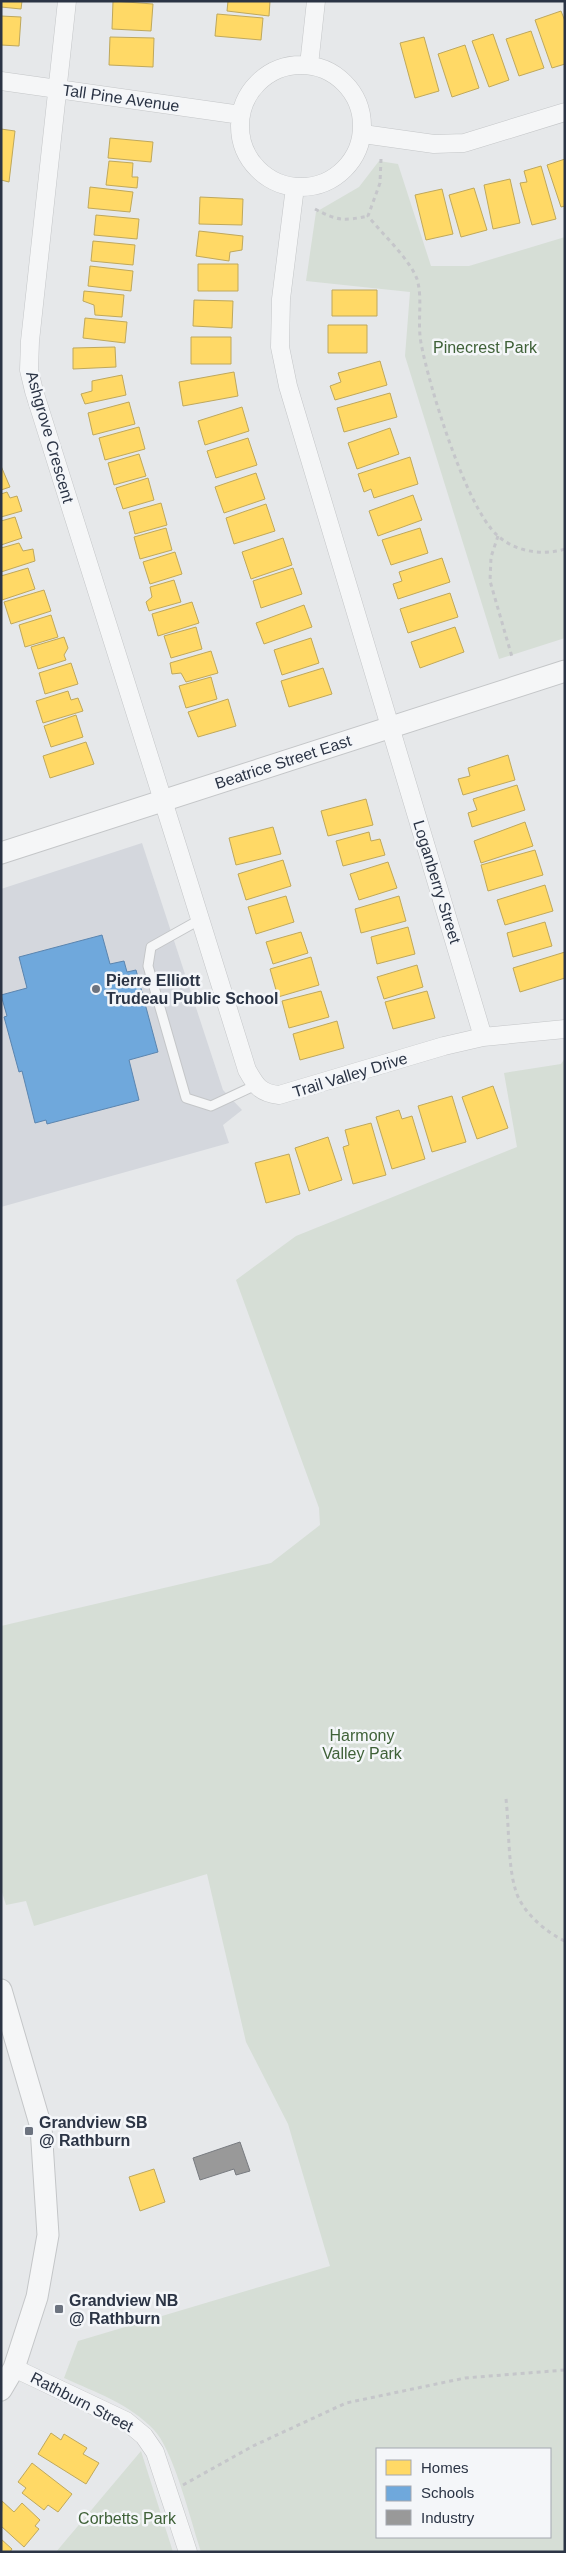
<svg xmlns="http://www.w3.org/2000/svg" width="566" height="2553" viewBox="0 0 566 2553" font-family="Helvetica,sans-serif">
<rect width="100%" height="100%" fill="#e6e8ea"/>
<!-- built -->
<path fill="#d4d7dd" d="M142 843 223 1090 242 1110 223 1125 229 1143 1 1207V889Z"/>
<!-- green -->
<path fill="#d6ded6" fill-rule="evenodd" d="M379 161 398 164 431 266H469L565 237V638L499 659 405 356 410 292 306 281 316 212 359 187Z
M565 1058V2552H201C191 2522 174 2451 154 2430 130 2404 95 2392 64 2378L78 2341 330 2266 288 2124 246 2042 207 1874 34 1926 26 1901 6 1905 1 1889V1626L271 1563 320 1525 319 1508 236 1280 296 1236 517 1147 504 1073 561 1064ZM550 2449V2537H377V2449Z
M141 2451 173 2552H56Z"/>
<!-- homes -->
<path fill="#ffd966" stroke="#bfa85c" d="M1 1H22L21 9 1 7Z
M113 1 153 4 151 31 112 29Z
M228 1H270L269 16 227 11Z
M561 11 565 21V64L552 68 535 20Z
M217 14 263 18 261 40 215 36Z
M1 16 21 17 19 46 1 45Z
M531 31 544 68 519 76 506 39Z
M493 34 509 80 489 87 472 41Z
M110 37 154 38 153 67 109 65Z
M424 37 439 91 415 98 400 43Z
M465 45 479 88 452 97 438 54Z
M1 129 15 131 9 182 1 180Z
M110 138 153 142 151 162 108 158Z
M565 159V206L561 207 547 165Z
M109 161 133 163 132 177H138L137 188 106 185Z
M541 166 556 219 532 225 520 183 527 182 524 171Z
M510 179 520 223 493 229 484 185Z
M90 187 133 192 130 212 88 208Z
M474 188 487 230 461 237 449 195Z
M442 189 453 234 426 240 415 195Z
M200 197 243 199 242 225 199 224Z
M96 215 139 219 137 239 94 235Z
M199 231 243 236 242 250 230 252 229 261 196 256Z
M93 241 135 245 133 265 91 261Z
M198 264H238V291H198Z
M90 266 133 271 131 291 88 286Z
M332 290H377V316H332Z
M84 291 124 295 122 317 95 315 94 305 83 301Z
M194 300 233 301 232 328 193 326Z
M85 318 127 322 125 343 83 338Z
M328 325H367V353H328Z
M191 337H231V364H191Z
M115 347 116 367 73 369V348Z
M380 361 387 385 335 400 330 386 341 382 338 373Z
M234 372 238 396 183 406 179 382Z
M122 375 126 395 85 404 81 394 92 391V381Z
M390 393 397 417 344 432 337 408Z
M129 402 135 424 93 435 88 413Z
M242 407 249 431 205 445 198 421Z
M139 427 145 449 105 460 99 438Z
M390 428 399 454 357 469 348 443Z
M248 438 257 465 216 478 207 451Z
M139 454 146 476 114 485 108 463Z
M410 457 418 484 374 498 371 489 364 492 358 474Z
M1 466 10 487 1 490Z
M256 473 265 499 224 513 215 487Z
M148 478 154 500 123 509 116 488Z
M7 492 10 498 17 496 22 511 1 517V494Z
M413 495 422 520 378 536 369 511Z
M161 503 167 525 135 534 129 512Z
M266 504 275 531 234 544 226 518Z
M15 517 22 538 1 545V521Z
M166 528 172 550 140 559 134 537Z
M420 528 428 553 391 565 382 540Z
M283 538 292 565 251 579 242 552Z
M19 543 23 551 33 549 35 561 1 572V548Z
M175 552 182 574 150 584 143 562Z
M442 558 450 582 398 599 393 584 402 581 399 572Z
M28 568 35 589 2 600 1 576Z
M293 568 302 594 261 608 253 581Z
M174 580 181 602 149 611 146 602 152 597 150 587Z
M44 590 51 611 11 624 4 602Z
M450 593 458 617 408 633 400 609Z
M192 602 199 623 158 636 152 614Z
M304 605 312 627 264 644 256 623Z
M51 615 58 637 25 647 19 625Z
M196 627 202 649 171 658 164 636Z
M455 627 464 652 420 668 411 642Z
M64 637 68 648 64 655 66 660 38 669 31 647Z
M311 638 319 663 282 675 274 650Z
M211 651 218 673 186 682 181 673 172 674 170 663Z
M71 663 78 684 45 694 39 673Z
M323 668 332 694 289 707 281 681Z
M211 677 217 699 186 708 179 686Z
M68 691 71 700 78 698 83 711 43 723 36 701Z
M228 699 236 726 198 737 188 712Z
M76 715 83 737 51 747 44 726Z
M86 742 94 764 50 778 43 756Z
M508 755 515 780 463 795 458 779 470 776 468 768Z
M517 785 525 810 472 827 468 813 477 810 473 799Z
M366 799 373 825 328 836 321 811Z
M525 822 533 846 481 863 474 841Z
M273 827 281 854 236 865 229 838Z
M369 832 371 841 380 839 385 855 343 866 336 841Z
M535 850 543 875 488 891 481 865Z
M283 860 291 886 246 900 238 874Z
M388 862 397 888 359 900 350 874Z
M545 885 553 911 505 925 497 900Z
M286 896 294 922 256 934 248 907Z
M399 896 406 921 361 933 355 909Z
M545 922 552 946 513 957 507 933Z
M408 927 415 954 377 964 371 937Z
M301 932 308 953 273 964 266 942Z
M565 952V978L520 992 513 968Z
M311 957 319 985 278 997 270 969Z
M417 965 423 987 384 999 377 977Z
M321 991 329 1017 289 1028 282 1001Z
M427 991 435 1018 393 1029 385 1002Z
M337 1021 344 1048 300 1060 293 1034Z
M493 1086 508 1128 477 1139 462 1097Z
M452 1096 466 1142 432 1152 418 1106Z
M399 1110 402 1119 412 1116 425 1159 392 1169 376 1117Z
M371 1123 386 1175 353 1184 343 1147 349 1145 345 1130Z
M328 1137 342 1180 309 1191 295 1148Z
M289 1154 300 1194 266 1203 255 1163Z
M154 2169 165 2202 140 2211 129 2177Z
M51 2433 61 2440 64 2434 87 2448 83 2454 99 2463 86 2484 38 2454Z
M32 2463 72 2494 58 2512 48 2505 44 2510 22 2493 26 2488 18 2482Z
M2 2501 14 2512 22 2503 40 2520 35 2526 39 2529 24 2547 1 2526Z
M1 2539 12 2549 10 2552H1Z"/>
<!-- schools -->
<path fill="#6fa8dc" stroke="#5b85af" d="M102 935 110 964 124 961 127 972 136 970 158 1052 129 1060 139 1100 47 1124 46 1120 35 1123 22 1071 19 1072 4 1017 7 1016 1 995 27 988 19 957Z"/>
<!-- industry -->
<path fill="#999" stroke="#787b80" d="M240 2142 250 2171 236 2175 234 2169 200 2180 193 2158Z"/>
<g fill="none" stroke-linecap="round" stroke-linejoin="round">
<!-- service casing -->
<g stroke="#c4c6c8" stroke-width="11">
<path id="service" d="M201 919 151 947 148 966 186 1098 211 1106 256 1085"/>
</g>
<!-- minor casing -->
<g stroke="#c4c6c8" stroke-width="19">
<path id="minor" d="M67 1 30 341 29 370 34 391C103 617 178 843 247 1070 256 1086 260 1093 279 1095L444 1046 483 1037 565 1029
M240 126a61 61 0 1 1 122 0a61 61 0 1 1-122 0Z
M309 65 316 1
M1 81 241 115
M363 134 434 144 464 143 565 112
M295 187 281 299 280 347 288 386 483 1037
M14 2368 126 2421 144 2436 155 2452 188 2552"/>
</g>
<!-- tertiary casing -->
<g stroke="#c4c6c8" stroke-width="23">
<path id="tertiary" d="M1 853 565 671
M1 1990 41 2127 48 2235 37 2297 14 2368 1 2390"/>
</g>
<!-- path -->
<path stroke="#c5c6ca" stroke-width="3" stroke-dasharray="4 4" stroke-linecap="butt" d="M381 159 380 183 368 216C382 234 409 258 417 279 423 299 417 321 421 343 429 386 466 507 497 535 515 552 543 556 565 549
M315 209C337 221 344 221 368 216
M498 536 491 557 490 581 512 657
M506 1799C509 1825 508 1865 515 1888 520 1910 545 1932 565 1941
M183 2485 253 2446 346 2403 465 2378 565 2370"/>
<!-- service -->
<use href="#service" stroke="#f5f6f7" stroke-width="9"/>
<!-- minor -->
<use href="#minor" stroke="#f5f6f7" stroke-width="18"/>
<!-- tertiary -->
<use href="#tertiary" stroke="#f5f6f7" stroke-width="21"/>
</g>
<!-- markers -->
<g fill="#6c737f" stroke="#f4f6f9" stroke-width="2">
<circle cx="96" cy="989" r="5"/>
<rect x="24" y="2126" width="10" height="10" rx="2.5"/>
<rect x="54" y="2304" width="10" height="10" rx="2.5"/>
</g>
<g text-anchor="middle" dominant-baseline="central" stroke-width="5" stroke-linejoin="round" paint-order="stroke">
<!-- street labels -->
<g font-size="16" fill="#2b3445" stroke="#f4f6f9">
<text transform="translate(121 98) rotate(8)">Tall Pine Avenue</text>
<text transform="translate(50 437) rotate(74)">Ashgrove Crescent</text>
<text transform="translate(283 762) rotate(-18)">Beatrice Street East</text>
<text transform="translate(437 882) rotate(73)">Loganberry Street</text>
<text transform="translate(350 1075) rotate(-17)">Trail Valley Drive</text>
<text transform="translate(82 2402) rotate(27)">Rathburn Street</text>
</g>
<!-- park labels -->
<g font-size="16" fill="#3f6138" stroke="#f4f6f9">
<text x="485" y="347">Pinecrest Park</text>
<text x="362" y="1735">Harmony<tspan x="362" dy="18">Valley Park</tspan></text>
<text x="127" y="2518">Corbetts Park</text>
</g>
<!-- poi labels -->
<g font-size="16" font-weight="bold" fill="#2b3445" stroke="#f4f6f9" text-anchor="start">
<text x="106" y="980">Pierre Elliott<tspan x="106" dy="18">Trudeau Public School</tspan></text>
<text x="39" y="2122">Grandview SB<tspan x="39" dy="18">@ Rathburn</tspan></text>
<text x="69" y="2300">Grandview NB<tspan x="69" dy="18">@ Rathburn</tspan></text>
</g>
</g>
<!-- border -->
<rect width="566" height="2553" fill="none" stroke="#2b3445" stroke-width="5"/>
<!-- legend -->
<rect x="376" y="2448" width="175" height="90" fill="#f4f6f9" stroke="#a4a8b1"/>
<rect x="386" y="2460" width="25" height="15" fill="#ffd966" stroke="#a4a8b1"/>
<text x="421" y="2473" font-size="15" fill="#2b3445">Homes</text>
<rect x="386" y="2486" width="25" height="15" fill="#6fa8dc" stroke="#a4a8b1"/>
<text x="421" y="2498" font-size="15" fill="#2b3445">Schools</text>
<rect x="386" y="2510" width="25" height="15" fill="#999999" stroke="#a4a8b1"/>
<text x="421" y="2523" font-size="15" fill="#2b3445">Industry</text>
</svg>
